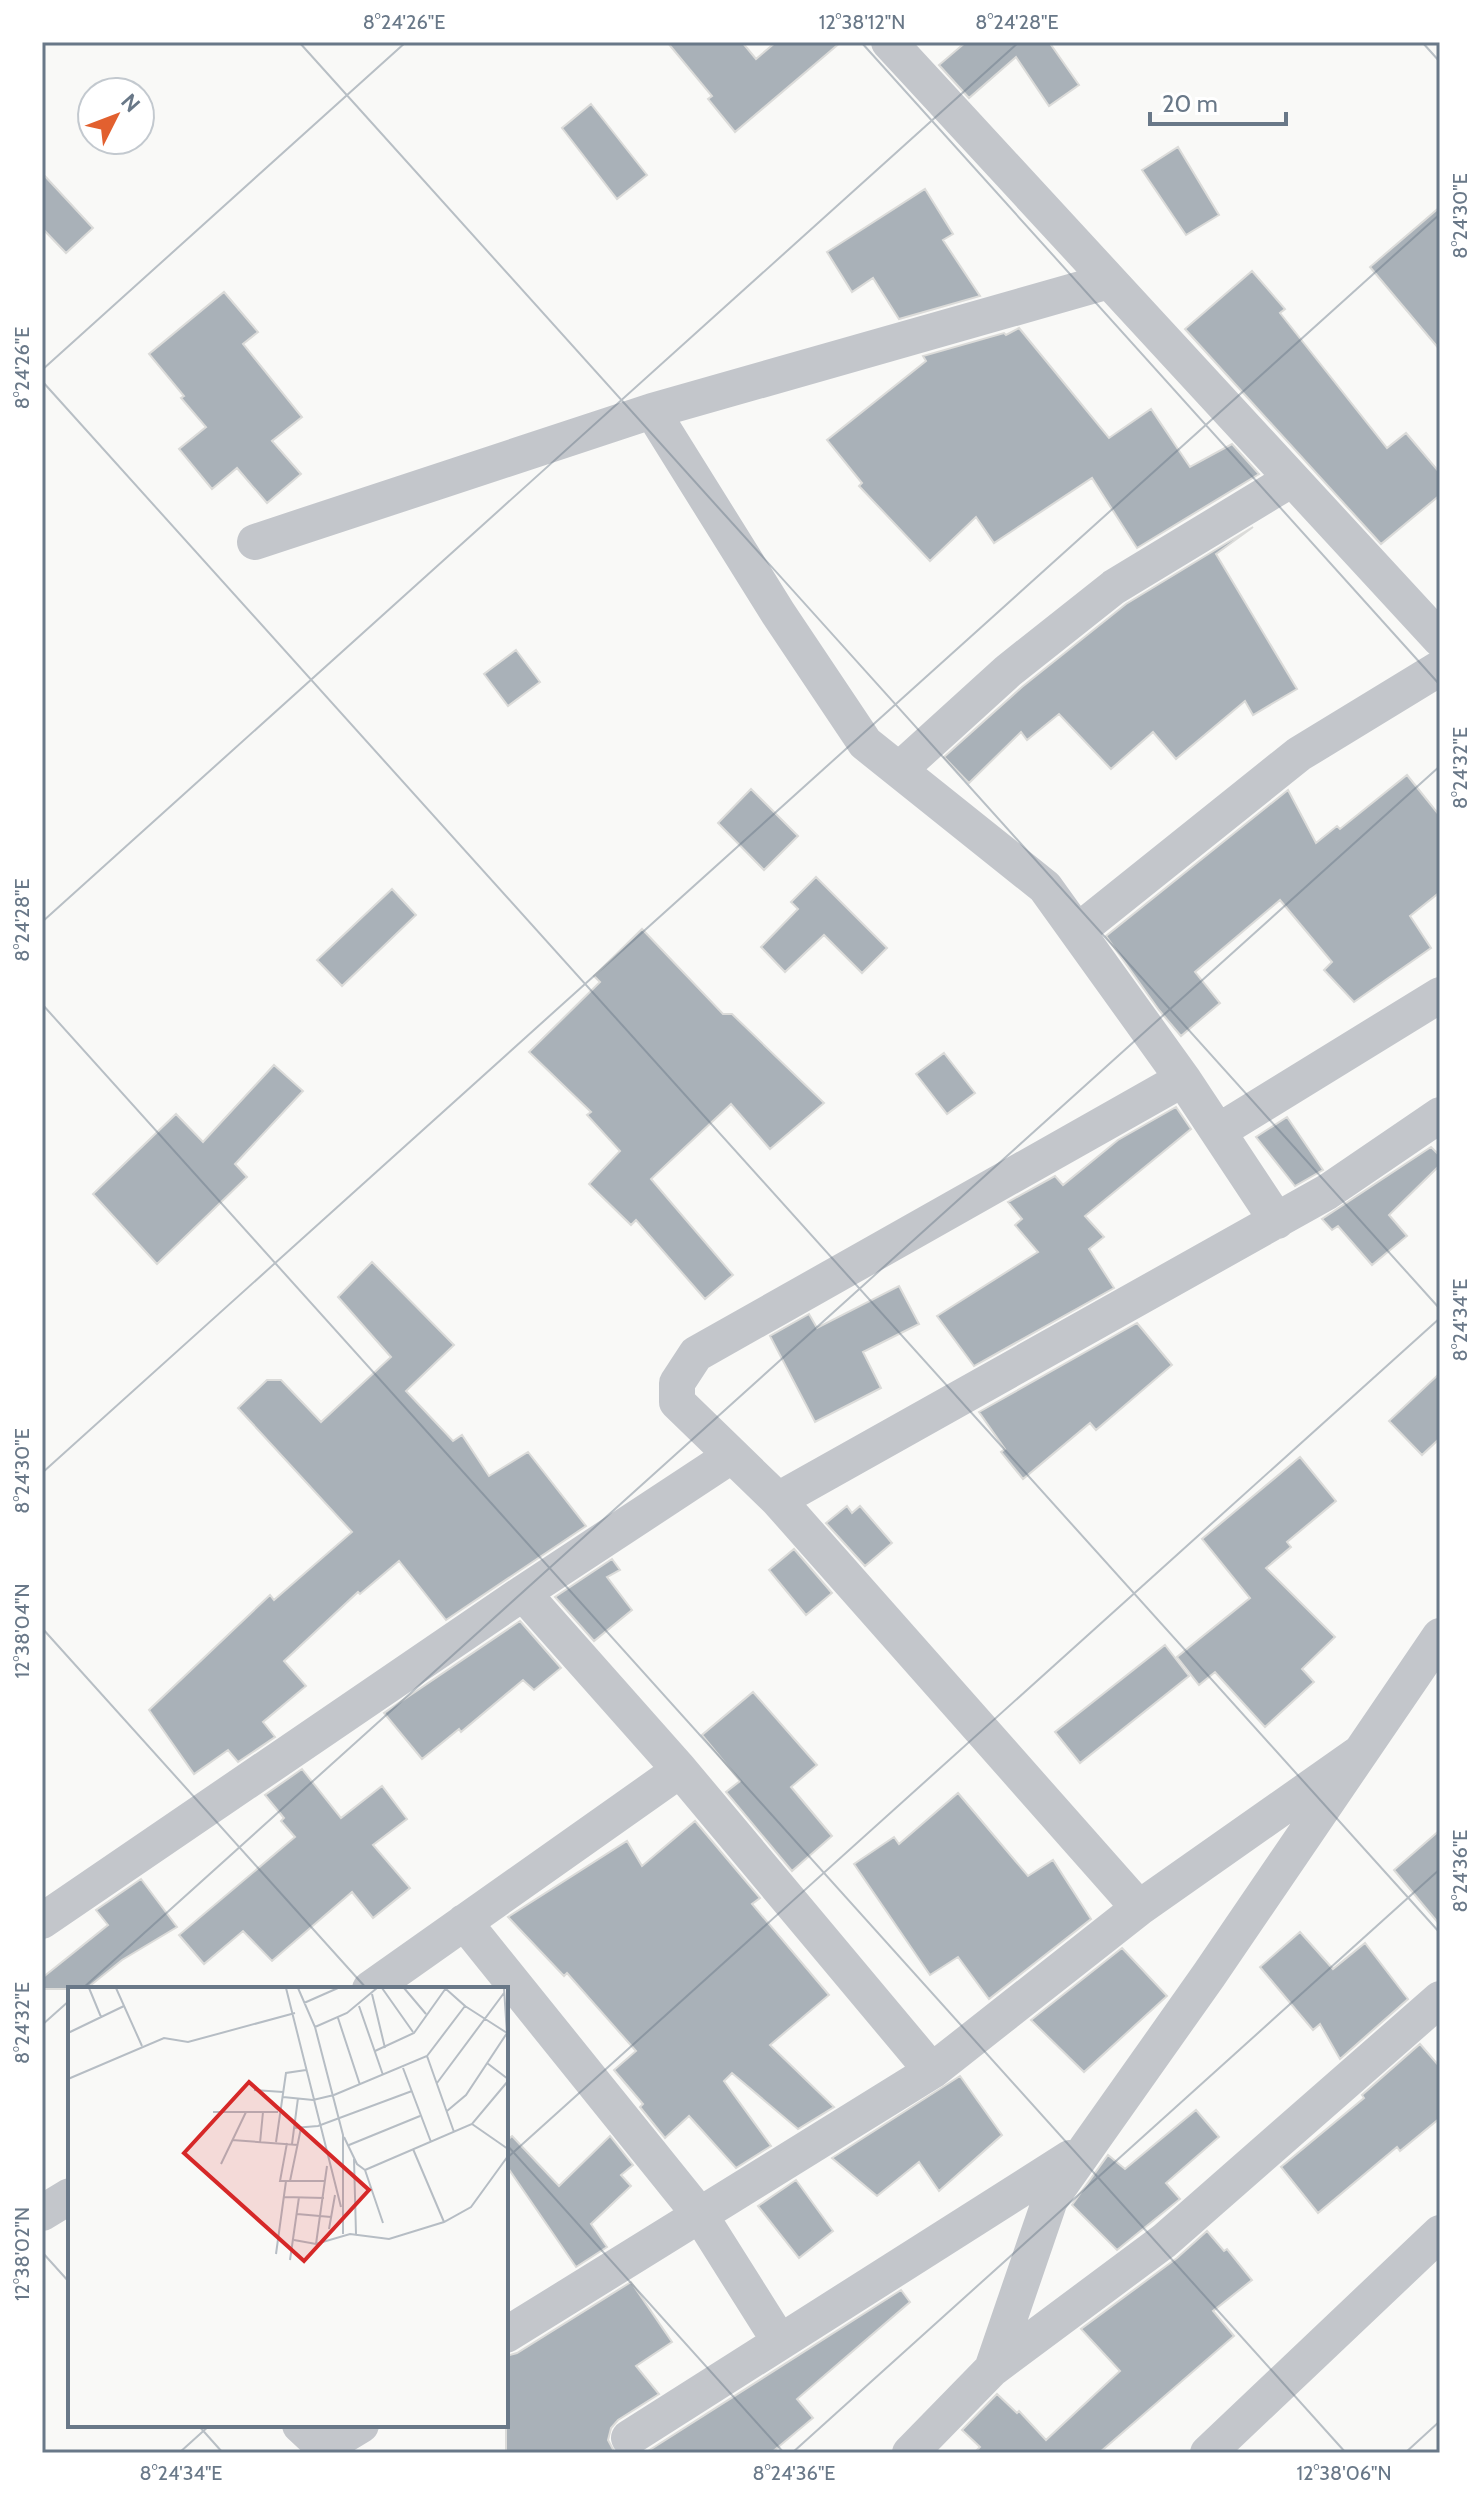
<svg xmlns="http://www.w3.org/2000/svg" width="1482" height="2495" viewBox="0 0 1482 2495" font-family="Cabin,sans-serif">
<rect width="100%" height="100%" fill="#f9f9f7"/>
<!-- building -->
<path fill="#a9b1b8" stroke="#dbdbd9" stroke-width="2" d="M667 42H742L756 59 776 42H841L735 132 708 99 712 96Z
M966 42H1049L1079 85 1049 106 1016 57 969 98 939 65Z
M591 104 647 175 617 199 562 128Z
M1178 147 1219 215 1186 235 1142 170Z
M42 173 93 228 66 253 42 228Z
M925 189 953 234 943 240 980 296 899 319 873 278 852 292 827 252Z
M1440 207V350L1370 267Z
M1252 271 1285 309 1280 313 1387 448 1406 433 1440 473V495L1381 544 1185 329Z
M224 292 258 332 243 344 302 417 272 441 301 474 267 503 237 468 212 489 179 449 206 427 181 398 184 396 149 354Z
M1019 328 1109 438 1151 409 1190 467 1232 444 1259 474 1137 548 1092 478 994 543 976 517 930 561 859 486 862 483 827 440 926 361 923 356 1004 333 1006 335Z
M1253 527 1216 554 1297 689 1253 715 1245 701 1176 759 1153 732 1111 769 1059 714 1027 740 1021 732 969 783 944 757 1022 687 1126 604Z
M516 650 540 682 508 706 484 674Z
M1407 775 1440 816V892L1410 916 1431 948 1354 1002 1324 970 1332 962 1280 900 1195 972 1220 1003 1181 1036 1159 1010 1106 936 1288 790 1316 843 1337 826 1340 829Z
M751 789 798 836 764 870 718 823Z
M816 877 887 948 862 973 824 935 785 972 761 947 798 909 791 902Z
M392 889 416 915 342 986 317 960Z
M642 929 723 1014H732L824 1103 770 1149 731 1104 651 1179 733 1275 705 1299 636 1220 631 1225 589 1184 620 1151 587 1115 591 1112 529 1052 600 982 594 976Z
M944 1053 975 1093 947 1114 916 1074Z
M274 1065 303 1091 235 1164 247 1177 157 1264 93 1194 176 1114 203 1142Z
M1176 1107 1191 1129 1085 1216 1104 1237 1089 1249 1114 1288 974 1366 937 1316 1038 1252 1015 1225 1022 1219 1008 1202 1055 1176 1063 1185 1118 1140Z
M1287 1117 1323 1170 1295 1186 1256 1137Z
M1431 1147 1440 1156V1165L1389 1215 1407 1236 1372 1265 1338 1226 1332 1230 1322 1219Z
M372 1262 454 1345 406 1391 453 1441 462 1435 489 1476 528 1452 586 1526 446 1620 399 1561 360 1594 358 1592 284 1661 306 1686 263 1722 275 1737 238 1762 228 1750 194 1774 149 1710 270 1595 274 1600 352 1532 238 1408 267 1380H281L321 1422 391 1357 338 1297Z
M899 1286 919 1324 863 1352 881 1388 815 1422 770 1336 809 1314 817 1328Z
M1137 1323 1172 1365 1096 1430 1090 1423 1023 1479 1001 1452 1005 1449 979 1412Z
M1440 1373V1438L1422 1455 1389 1421Z
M1300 1457 1336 1501 1287 1542 1291 1547 1266 1568 1335 1637 1302 1669 1314 1682 1265 1727 1215 1672 1199 1685 1177 1657 1250 1598 1202 1539Z
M847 1506 852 1513 860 1506 892 1543 865 1566 826 1523Z
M794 1549 832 1593 806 1615 769 1570Z
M612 1559 620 1570 607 1577 632 1610 594 1641 555 1597Z
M520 1621 561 1668 534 1690 523 1680 461 1732 459 1729 422 1759 384 1713Z
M1165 1645 1189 1676 1080 1763 1055 1732Z
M753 1692 817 1765 791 1787 832 1836 792 1871 726 1792 740 1781 702 1735Z
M302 1769 341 1818 382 1786 407 1819 373 1845 410 1888 373 1918 352 1892 272 1961 243 1931 204 1964 179 1935 295 1837 281 1821 284 1818 265 1795Z
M958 1793 1028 1876 1053 1860 1091 1919 989 1999 958 1957 930 1975 854 1864 894 1837 899 1844Z
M695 1821 760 1898 752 1904 829 1995 770 2045 834 2107 798 2129 732 2073 724 2081 771 2146 736 2168 689 2116 665 2138 640 2107 643 2104 614 2070 636 2051 567 1973 564 1976 508 1917 627 1841 642 1866Z
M1440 1830V1925L1394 1870Z
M141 1879 177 1927 122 1960 86 1989H42V1978L108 1925 96 1910Z
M1300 1932 1333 1969 1365 1943 1408 1999 1340 2059 1320 2024 1313 2030 1260 1967Z
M1122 1948 1167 1996 1084 2072 1031 2020Z
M1420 2044 1440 2067V2118L1400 2151 1397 2147 1318 2213 1281 2167 1364 2098 1362 2095Z
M960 2076 1002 2135 939 2191 919 2162 877 2196 832 2158Z
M1196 2110 1219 2137 1166 2183 1180 2199 1117 2250 1072 2205 1108 2155 1125 2169Z
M512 2136 559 2186 610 2136 633 2165 621 2175 631 2186 591 2224 607 2247 576 2267 506 2165V2141Z
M796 2180 833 2231 799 2258 758 2206Z
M1207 2231 1224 2251 1227 2249 1252 2280 1213 2311 1234 2336 1099 2453H974L980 2447 962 2430 997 2394 1017 2413 1019 2411 1046 2440 1120 2371 1081 2329 1177 2258Z
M631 2282 672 2342 636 2366 659 2394 618 2420 611 2428 608 2440 615 2453H506V2356L517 2353Z
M901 2290 910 2302 797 2399 813 2418 771 2453H645Z"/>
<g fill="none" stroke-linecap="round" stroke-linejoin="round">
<!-- minor -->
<path stroke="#c3c6cb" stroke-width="36" d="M889 42 1440 639
M652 411 778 613 865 743 1045 887 1183 1079 1277 1221
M255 542 652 411 1109 281
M899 770 1008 671 1114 587 1292 479
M1078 931 1299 754 1440 668
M1219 1131 1440 995
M778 1500 1327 1192 1440 1115
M523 1593 680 1770 932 2071
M1139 1908 778 1500 677 1402V1383L696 1354 1183 1079
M42 1921 523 1593 731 1456
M464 1922 700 2215 780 2342
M370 1989 680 1770
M42 2213 70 2196
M506 2335 932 2071 1139 1908 1361 1752
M992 2369 1050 2200 1209 1975 1440 1636
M300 2425 330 2453
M629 2438 1070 2158
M323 2448 361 2425
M910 2453 992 2369 1164 2241 1440 1999
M1208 2453 1440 2233"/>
</g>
<!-- ticks -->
<path fill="none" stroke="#697888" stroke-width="2" stroke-opacity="0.45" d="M299 42 1440 1309M861 42 1440 685M1422 42 1440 62M42 370 406 42M42 381 1440 1933M42 922 1019 42M42 1004 1346 2453M42 1473 1440 214M42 1628 367 1989M82 1989 1440 766M42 2025 70 2000M506 2144 784 2453M506 2159 1440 1318M42 2252 70 2283M198 2425 223 2453M179 2453 210 2425M792 2453 1440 1869M1405 2453 1440 2421"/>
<!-- overview -->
<g transform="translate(68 1987)">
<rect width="440" height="440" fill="#f9f9f7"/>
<path fill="none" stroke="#b6bdc4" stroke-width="2" d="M21 1 33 30M48 1 74 59M218 1 273 220M230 1 247 40 275 148V247M314 1 345 45M336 1 358 27M436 1 439 47M304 7 317 61M236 16 270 1M291 19 315 88M270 31 292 98M247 40 279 26 309 1M0 46 56 19M307 64 346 46 378 1M359 69 386 145M419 76 440 92M335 81 363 155M0 92 96 51 120 55 227 26M369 96 436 6M186 103 215 105M215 110 245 113 266 108 359 69 397 19 378 2M379 124 398 108 439 46 397 19M145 125H210M404 137 440 162M226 141 250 139 344 104M276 150 289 177 297 183 315 236M164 153 230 158M208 155 218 86 238 83M192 156 195 125M219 156 212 194H257M224 157 230 111M281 158 352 129M345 162 376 235M286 172 288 247M153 177 178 125M297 183 404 137 440 94M222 194 233 141M216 210 256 211M229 227 263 230M261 242 267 208M226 253 248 257 282 247 321 252 376 235 403 220 440 169M248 257 259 179M208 267 218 194M222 273 231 210"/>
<path fill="#d62828" fill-opacity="0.15" stroke="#d62828" stroke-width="4" d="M181 95 301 203 236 274 116 166Z"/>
<rect width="440" height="440" fill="none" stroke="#697888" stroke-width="4"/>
</g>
<!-- border -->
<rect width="1482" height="2495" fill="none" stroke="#ffffff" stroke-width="88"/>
<!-- north arrow -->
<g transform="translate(116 116) rotate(48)"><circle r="38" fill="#ffffff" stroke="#c3c9cf" stroke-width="2"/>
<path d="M0-6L14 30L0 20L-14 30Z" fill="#e2602f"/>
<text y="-12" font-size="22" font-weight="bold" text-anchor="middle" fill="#697888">N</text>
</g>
<!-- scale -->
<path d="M1150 112v12h136v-12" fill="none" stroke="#697888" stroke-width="4"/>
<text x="1162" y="112" font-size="24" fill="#697888" stroke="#ffffff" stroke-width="6" paint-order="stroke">20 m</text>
<rect x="44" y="44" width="1394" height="2407" fill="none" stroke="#697888" stroke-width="3"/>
<g font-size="20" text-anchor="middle" fill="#697888">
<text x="404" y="29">8°24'26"E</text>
<text x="862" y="29">12°38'12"N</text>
<text x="1017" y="29">8°24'28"E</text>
<text transform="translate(1460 216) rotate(-90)" y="7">8°24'30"E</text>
<text transform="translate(22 368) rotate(-90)" y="7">8°24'26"E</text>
<text transform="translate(1460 768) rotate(-90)" y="7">8°24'32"E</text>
<text transform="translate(22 920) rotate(-90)" y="7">8°24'28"E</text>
<text transform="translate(1460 1320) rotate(-90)" y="7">8°24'34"E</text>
<text transform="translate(22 1471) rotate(-90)" y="7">8°24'30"E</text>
<text transform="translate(22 1631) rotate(-90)" y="7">12°38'04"N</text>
<text transform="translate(1460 1871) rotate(-90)" y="7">8°24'36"E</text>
<text transform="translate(22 2023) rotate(-90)" y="7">8°24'32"E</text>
<text transform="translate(22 2254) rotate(-90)" y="7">12°38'02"N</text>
<text x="181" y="2480">8°24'34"E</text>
<text x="794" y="2480">8°24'36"E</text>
<text x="1344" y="2480">12°38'06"N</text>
</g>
</svg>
